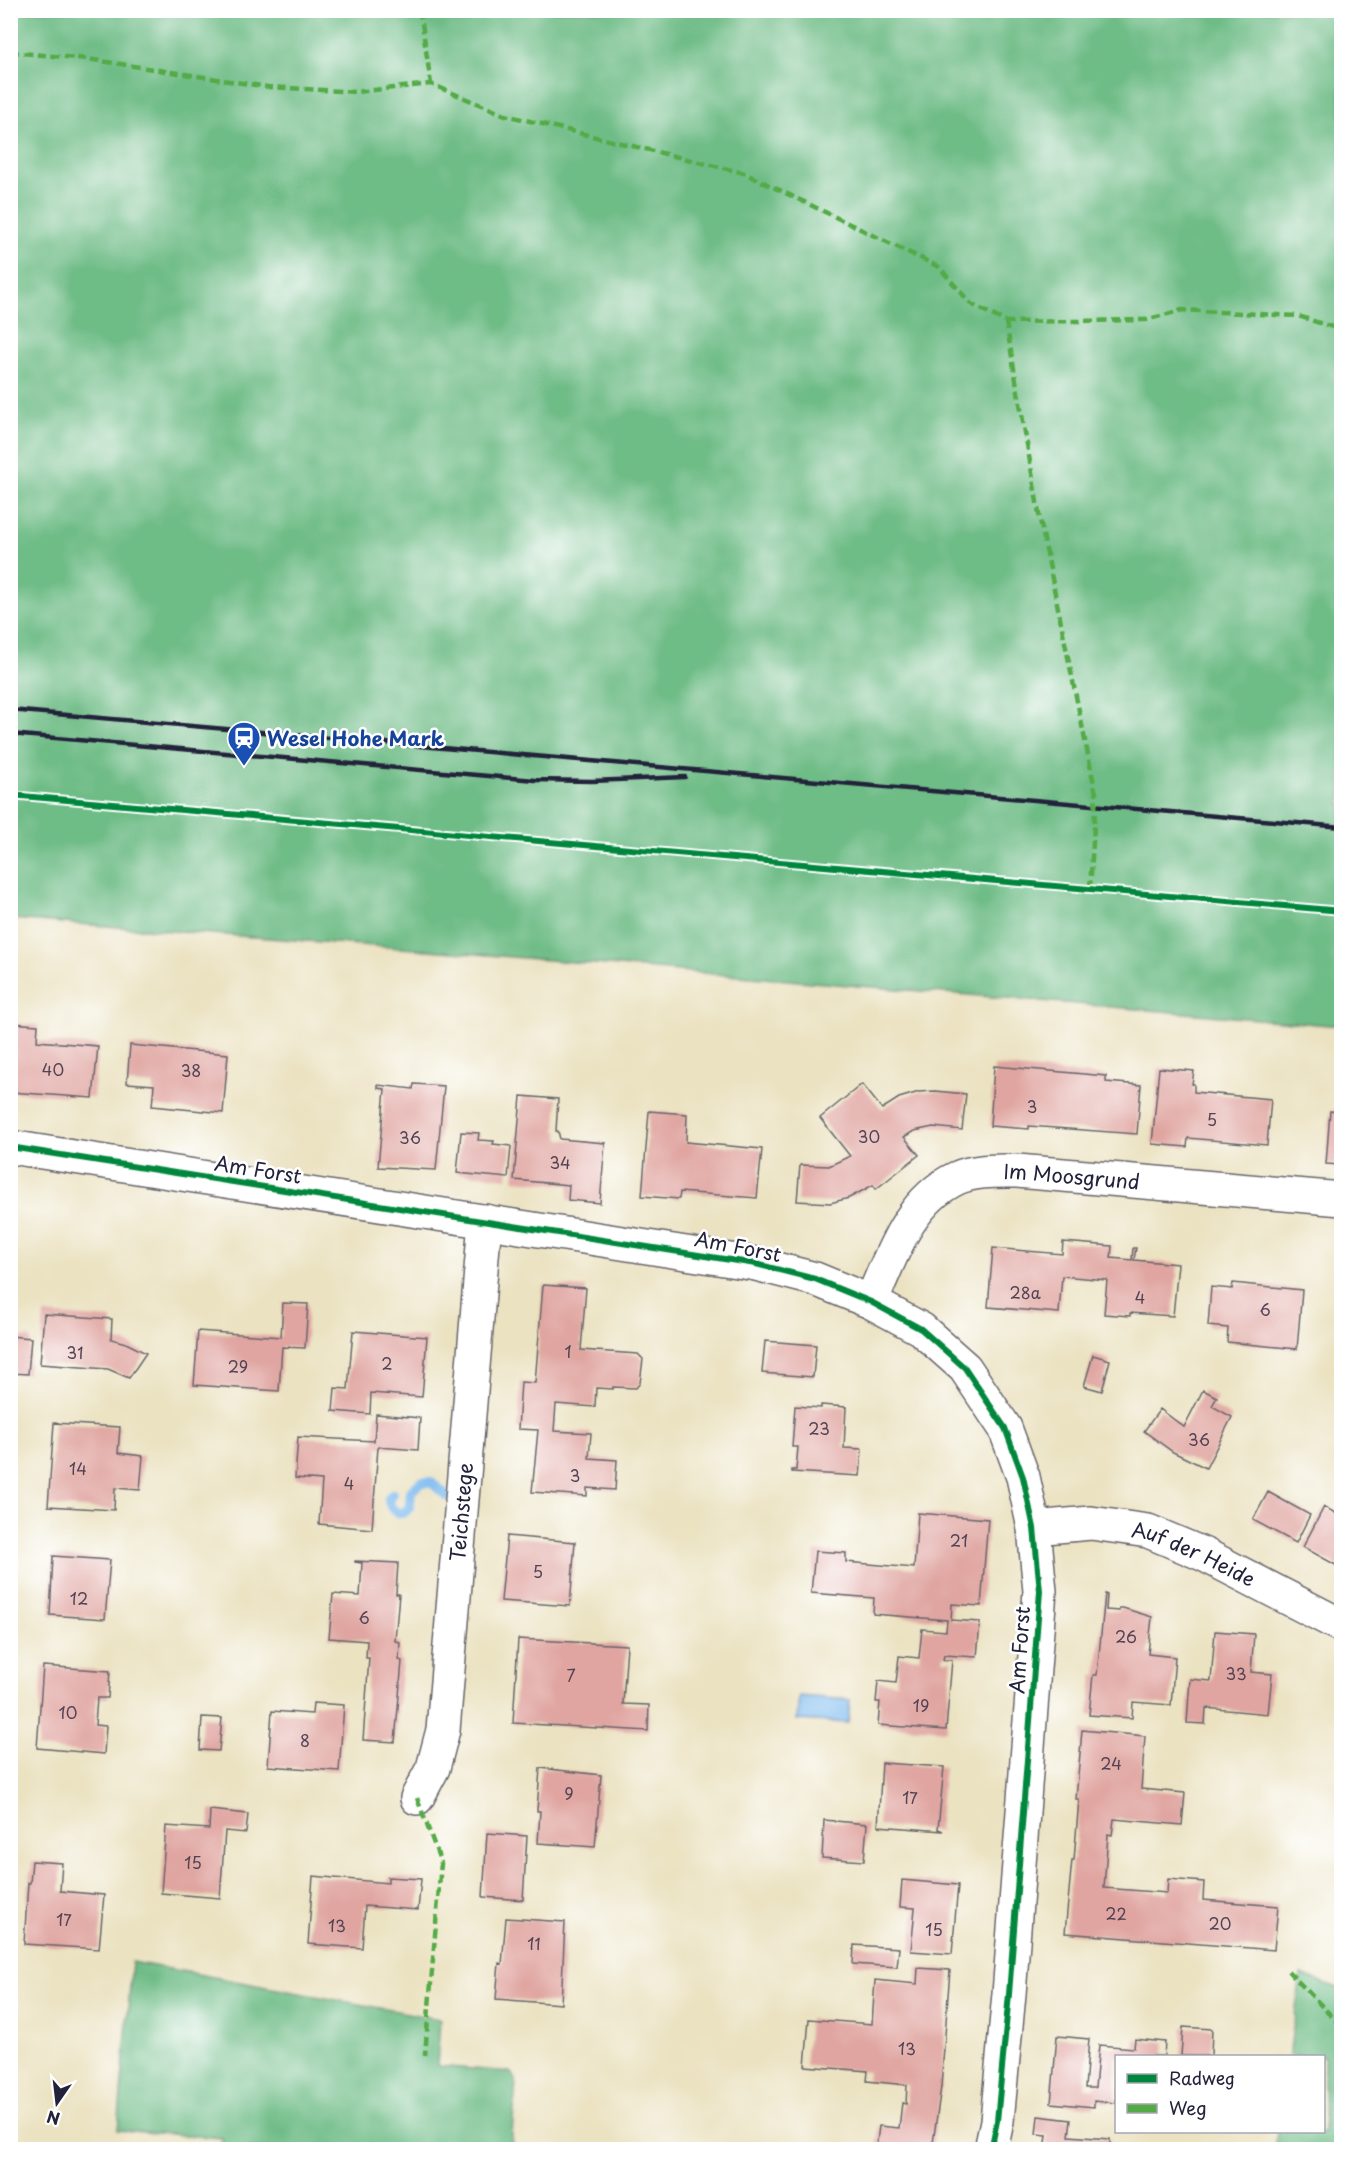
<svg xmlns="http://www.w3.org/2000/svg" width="1352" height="2160" viewBox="0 0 1352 2160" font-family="'Playpen Sans',sans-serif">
<rect width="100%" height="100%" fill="#fff"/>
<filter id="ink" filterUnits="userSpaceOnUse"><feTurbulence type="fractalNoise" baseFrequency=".0167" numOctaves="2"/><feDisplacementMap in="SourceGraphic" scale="12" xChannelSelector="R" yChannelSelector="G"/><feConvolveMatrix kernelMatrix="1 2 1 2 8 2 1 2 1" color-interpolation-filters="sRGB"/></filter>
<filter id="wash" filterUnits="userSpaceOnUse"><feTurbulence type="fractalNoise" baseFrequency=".008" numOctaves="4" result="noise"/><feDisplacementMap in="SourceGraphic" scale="24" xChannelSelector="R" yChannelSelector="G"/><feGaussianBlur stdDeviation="1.35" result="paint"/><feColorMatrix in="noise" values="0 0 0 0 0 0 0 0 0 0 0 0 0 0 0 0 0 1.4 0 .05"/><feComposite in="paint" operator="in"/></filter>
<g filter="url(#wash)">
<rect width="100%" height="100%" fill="#ebe2c1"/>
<!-- forest -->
<path fill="#6ebc86" stroke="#486f60" stroke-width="1.5" d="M10 11H1341V1026L428 950 11 919Z
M132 1962 440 2019 437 2066 510 2072 516 2080 511 2149H222V2138L118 2130Z
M1301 1975 1341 1989V2149H1275L1277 2132H1324V2056H1289Z"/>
<!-- water -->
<path fill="#7ab9ee" stroke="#4e6e94" stroke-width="1.5" d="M799 1696 850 1700 848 1723 797 1720Z"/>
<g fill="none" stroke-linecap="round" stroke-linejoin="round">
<!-- stream -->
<path stroke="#7ab9ee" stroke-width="10" d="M393 1494 389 1498C388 1509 402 1520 409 1507 411 1502 410 1496 411 1491L421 1482H431L447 1496"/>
</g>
<g id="blocks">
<!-- building -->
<path fill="#e0a5a0" d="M10 1023 38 1025 37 1041 98 1046 93 1098 10 1092Z
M130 1045 228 1054 223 1113 152 1106 154 1085 127 1083Z
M994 1066 1106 1076V1082L1141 1085 1137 1134 1029 1126V1129L990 1126Z
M1159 1068 1194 1071 1192 1084H1194V1092L1271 1099 1267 1145 1188 1138 1187 1147 1152 1144Z
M414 1084 444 1086 436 1170 378 1167 385 1089 378 1088V1085L413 1089Z
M862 1084 882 1109 899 1098 919 1092 935 1091 966 1094 962 1130 933 1127 914 1131 904 1137 919 1155 876 1189 873 1185 849 1198 830 1203 797 1201 800 1165 829 1166 850 1156 820 1118Z
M521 1096 558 1099 556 1131H558L560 1139 605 1143 600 1203 568 1200 569 1185 514 1180Z
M649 1111 687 1114 686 1142 762 1149 757 1198 680 1192 679 1199 642 1196Z
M1330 1111 1341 1112V1165L1326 1164Z
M461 1132 479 1133 478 1140 494 1141 493 1144 511 1146 508 1178 457 1173Z
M1063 1242 1112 1246 1111 1258 1132 1260 1133 1248H1136L1134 1260 1178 1264 1173 1316 1130 1313V1316L1104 1314 1107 1280 1062 1276 1059 1313 988 1307 993 1248 1062 1254Z
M1233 1283 1302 1290 1297 1349 1227 1342 1228 1328 1208 1326 1211 1287 1232 1289Z
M543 1285 586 1288 581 1350 638 1354 643 1359 640 1383 636 1388 613 1387V1389L596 1388 595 1407 556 1404 554 1431 591 1433 589 1458 617 1460 615 1490 587 1488V1496L532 1492 538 1430 518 1429 521 1382 535 1383Z
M283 1303 308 1304 305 1348 282 1347 279 1391 194 1385 198 1331 281 1337Z
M44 1314 112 1319 111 1339 126 1343 146 1353 129 1378 108 1369 40 1364Z
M353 1331 427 1337 422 1397 371 1393 370 1414 333 1411 335 1388 348 1389Z
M10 1336 31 1338 28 1374 10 1373Z
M765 1341 816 1345 813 1377 762 1373Z
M1093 1355 1110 1360 1102 1391 1084 1386Z
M1203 1390 1217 1397 1212 1406 1232 1417 1206 1468 1173 1452 1144 1431 1160 1409 1184 1427Z
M821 1405 846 1407 844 1448 862 1449 860 1476 792 1472V1470H796L798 1447H792L795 1406 821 1408Z
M376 1414 420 1418 418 1450 378 1447 372 1529 319 1524 322 1480 295 1478 298 1437 374 1441Z
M54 1423 120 1427 118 1453 143 1456 140 1490 115 1488 114 1510 48 1506Z
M1268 1492 1310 1515 1296 1543 1253 1520Z
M1324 1507 1341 1516V1568L1303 1547Z
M918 1513 988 1519 981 1606 952 1604 951 1620 980 1622 977 1657 944 1655 943 1660H952L946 1730 878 1725 880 1702H876L878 1681 896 1683 899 1656 919 1658 922 1629 946 1631 947 1620 873 1614 874 1598 811 1593 815 1551 846 1553V1562L914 1568Z
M507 1536 575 1542 570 1606 501 1601Z
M53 1556 110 1560 105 1619 50 1615Z
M355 1561 398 1563 396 1594H399L395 1641 400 1642 399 1660 402 1661 395 1742 363 1740 369 1658H366L367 1641 329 1638 333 1594 360 1596 362 1563 355 1562Z
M1105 1594 1107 1595 1106 1610 1119 1611V1608H1123L1152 1617 1148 1654 1175 1657 1171 1705 1133 1702 1132 1718 1089 1715 1093 1675H1097Z
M1215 1631 1254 1634 1251 1672 1272 1674 1268 1714 1206 1708 1205 1724 1187 1723 1190 1679 1211 1681Z
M518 1639 627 1645 623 1704 649 1705 648 1731 513 1723Z
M43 1666 110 1671 108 1698H97L95 1725 106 1726 104 1754 37 1748Z
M313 1703 344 1705 339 1771 268 1766 272 1711 312 1714Z
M202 1717 222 1718 219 1751 200 1750Z
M1082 1730 1145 1736 1141 1789 1185 1793 1182 1825 1114 1819 1112 1835 1108 1834 1104 1888 1167 1893 1168 1879 1204 1882 1203 1900 1278 1906 1274 1950 1065 1933 1072 1860H1074L1079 1799H1076Z
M882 1763 944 1767 938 1829 943 1831 878 1826Z
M540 1768 601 1775 595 1847 538 1843 540 1811H537Z
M210 1810 248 1814 246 1833 225 1831 220 1898 161 1893 166 1826 209 1829Z
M824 1820 867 1824 864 1861 822 1858Z
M487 1833 527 1836 523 1900 483 1897Z
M32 1861 62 1863 60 1891 104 1895 99 1949 24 1944 28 1883H30Z
M313 1876 388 1883V1877L421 1879 418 1910 365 1906 362 1948 308 1944Z
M902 1880 958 1885 952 1954 911 1951 915 1908 900 1907Z
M506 1918 565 1922 561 2004 496 1999 499 1963 502 1964Z
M854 1945 899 1948 897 1967 853 1964Z
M918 1968 950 1970 941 2087 932 2150H876L879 2126 899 2128 902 2103 906 2104 907 2085 867 2081 868 2071 805 2066 809 2019 872 2024 875 1980 917 1984Z
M1183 2027 1212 2029 1211 2056H1181Z
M1057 2036 1089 2039 1085 2088H1095L1099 2045 1134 2048 1135 2039 1165 2042 1164 2056H1116V2103L1094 2101V2107L1051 2103Z
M1038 2116 1071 2120 1069 2136 1110 2139V2150H1045L1047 2135 1036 2134Z"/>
</g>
</g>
<g filter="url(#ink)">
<use href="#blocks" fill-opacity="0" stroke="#68656a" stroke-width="1.5"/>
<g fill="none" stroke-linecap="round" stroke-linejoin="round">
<!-- minor casing -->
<g stroke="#68656a" stroke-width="36">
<g id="minor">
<path d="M10 1147 756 1264 815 1279 871 1302 921 1329 965 1368 1005 1428 1023 1477 1034 1528 1040 1591 1009 1994 997 2121 991 2150"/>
<path id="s1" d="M871 1302C891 1257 908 1201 957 1178 975 1170 998 1171 1017 1171L1342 1199"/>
<path id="s2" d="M1034 1528 1091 1523 1148 1531 1205 1555 1342 1626"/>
<path id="s3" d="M417 1798 433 1768 443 1730 485 1221"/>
</g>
</g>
<!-- minor -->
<use href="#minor" stroke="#fff" stroke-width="33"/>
<!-- rail -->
<path stroke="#22223b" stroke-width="4.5" d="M10 710 1342 827
M10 734 535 780 592 781 685 777"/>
<!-- quiet -->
<path stroke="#53aa46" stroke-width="4.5" stroke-dasharray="9 4.5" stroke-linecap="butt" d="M420 10 431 84
M10 52 88 59 268 87 356 92 431 84 505 115 744 173 939 267 971 304 1006 322 1146 320 1182 310 1298 316 1342 330
M1006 322 1040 520 1096 794 1090 889
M417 1798 441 1863 425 2055
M1288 1971 1342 2027"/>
<!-- cycleway casing -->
<g stroke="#fff" stroke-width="10">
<path id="cycleway" d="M10 795 1342 911
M10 1147 756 1264 815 1279 871 1302 921 1329 965 1368 1005 1428 1023 1477 1034 1528 1040 1591 1009 1994 997 2121 991 2150"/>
</g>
<!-- cycleway -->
<use href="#cycleway" stroke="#00873e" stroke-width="6"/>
</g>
</g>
<!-- icons -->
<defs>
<g id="station-pin" transform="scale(1.725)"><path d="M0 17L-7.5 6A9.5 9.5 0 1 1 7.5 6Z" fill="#1a4fb4" stroke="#fff"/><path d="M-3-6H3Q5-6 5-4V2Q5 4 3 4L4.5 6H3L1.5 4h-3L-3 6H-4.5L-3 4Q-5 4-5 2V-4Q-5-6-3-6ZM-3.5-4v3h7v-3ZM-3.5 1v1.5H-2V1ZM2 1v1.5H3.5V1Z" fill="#fff"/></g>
</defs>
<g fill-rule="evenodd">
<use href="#station-pin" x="244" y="738"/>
</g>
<g text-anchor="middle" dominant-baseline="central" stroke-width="5" stroke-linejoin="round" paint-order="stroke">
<!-- number labels -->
<g font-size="16" fill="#524354">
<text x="53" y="1069">40</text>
<text x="191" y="1070">38</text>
<text x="1032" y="1106">3</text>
<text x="1212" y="1119">5</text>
<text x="869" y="1136">30</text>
<text x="410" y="1137">36</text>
<text x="560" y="1162">34</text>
<text x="1025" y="1292">28a</text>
<text x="1140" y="1297">4</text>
<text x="1265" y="1309">6</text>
<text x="568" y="1351">1</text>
<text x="75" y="1352">31</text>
<text x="387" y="1363">2</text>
<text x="238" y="1366">29</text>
<text x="819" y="1428">23</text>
<text x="1199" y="1439">36</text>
<text x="78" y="1468">14</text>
<text x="575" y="1475">3</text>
<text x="349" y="1483">4</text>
<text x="959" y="1540">21</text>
<text x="538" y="1571">5</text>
<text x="79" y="1598">12</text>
<text x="364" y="1617">6</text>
<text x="1126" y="1636">26</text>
<text x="1236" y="1673">33</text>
<text x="571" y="1675">7</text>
<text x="921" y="1705">19</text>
<text x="68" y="1712">10</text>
<text x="305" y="1740">8</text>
<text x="1111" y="1763">24</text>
<text x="569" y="1793">9</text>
<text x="910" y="1797">17</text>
<text x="193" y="1862">15</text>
<text x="1116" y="1913">22</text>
<text x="64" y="1919">17</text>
<text x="1220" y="1923">20</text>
<text x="337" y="1925">13</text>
<text x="934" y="1929">15</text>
<text x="534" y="1943">11</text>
<text x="907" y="2048">13</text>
</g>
<!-- transit labels -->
<g font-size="20" font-weight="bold" fill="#164399" stroke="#fff" text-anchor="start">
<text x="267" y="738">Wesel Hohe Mark</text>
</g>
<!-- street labels -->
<g font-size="20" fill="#22223b" stroke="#fff">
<text transform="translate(258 1169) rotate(9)">Am Forst</text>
<text stroke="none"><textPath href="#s1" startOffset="270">Im Moosgrund</textPath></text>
<text transform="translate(738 1246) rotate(11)">Am Forst</text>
<text stroke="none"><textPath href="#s3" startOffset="292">Teichstege</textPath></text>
<text stroke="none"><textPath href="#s2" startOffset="165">Auf der Heide</textPath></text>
<text transform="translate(1019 1650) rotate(-86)">Am Forst</text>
</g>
</g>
<!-- margin -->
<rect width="1352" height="2160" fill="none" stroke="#fff" stroke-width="36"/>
<!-- legend -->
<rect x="1115" y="2055" width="210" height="78" fill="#ffffff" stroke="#a7a7b1" stroke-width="1.5"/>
<rect x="1127" y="2074" width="30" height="9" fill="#00873e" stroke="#a7a7b1" stroke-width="1.5"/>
<text x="1169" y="2085" font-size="18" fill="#22223b">Radweg</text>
<rect x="1127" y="2104" width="30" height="9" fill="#53aa46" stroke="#a7a7b1" stroke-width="1.5"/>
<text x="1169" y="2115" font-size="18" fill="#22223b">Weg</text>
<!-- north arrow -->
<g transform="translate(57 2103) rotate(194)" stroke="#ffffff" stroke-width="4.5" paint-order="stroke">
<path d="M0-4.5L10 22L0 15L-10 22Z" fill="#22223b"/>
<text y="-9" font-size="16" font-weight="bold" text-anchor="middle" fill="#22223b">N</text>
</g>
</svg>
